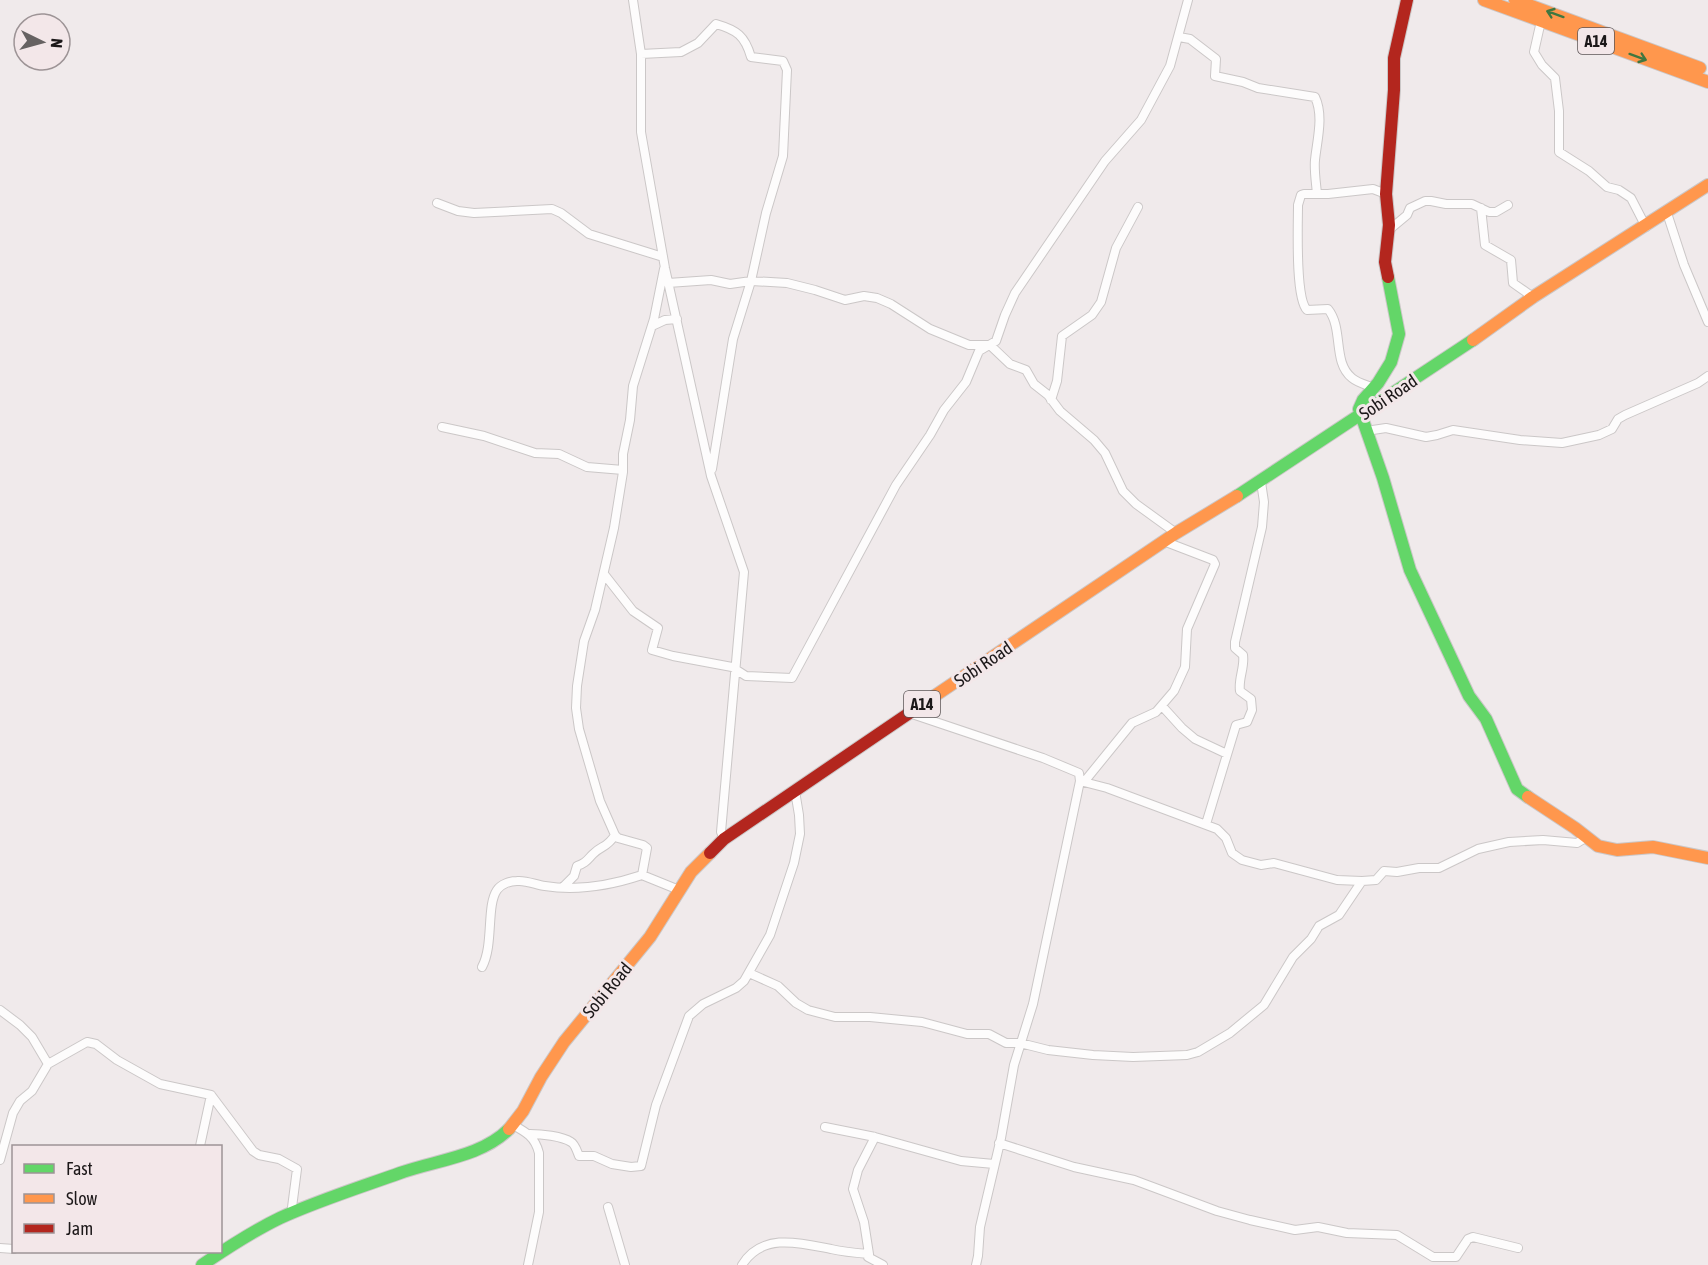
<svg xmlns="http://www.w3.org/2000/svg" width="1708" height="1265" viewBox="0 0 1708 1265" font-family="'Asap Condensed',sans-serif">
<rect width="100%" height="100%" fill="#f0eaeb"/>
<g fill="none" stroke-linecap="round" stroke-linejoin="round">
<!-- street casing -->
<g stroke="#cbc7c7" stroke-width="10">
<path id="street" d="M633 0 641 54V132L665 268 711 476 744 572 721 832 724 839
M1541 21 1534 52 1542 65 1555 78 1559 111V152L1589 171 1607 187 1619 190 1631 198 1646 227
M1179 37 1190 39 1216 59 1215 76 1243 82 1258 88 1315 97C1324 116 1317 140 1315 160 1314 171 1316 182 1317 194
M641 54 681 52 698 43 716 24C737 30 745 36 751 57L783 61 787 70 783 156 766 213 751 281 733 339 712 469
M437 203 458 211 474 213 552 209 561 213 589 234 663 257
M1481 208 1485 245 1511 260 1513 283 1533 297
M1667 213 1684 265 1708 322
M1389 230 1407 215 1410 208 1425 201H1431L1446 204H1472L1489 212H1496L1508 205
M664 269 654 319 633 386 630 420 623 454V472L614 528 595 610 584 641 577 686 576 708 579 729 600 801 615 835 618 838 643 845 647 848 642 875 679 890
M668 283 711 280 730 284 751 281 787 283 815 290 845 300 864 296 877 298 891 304 930 329 969 345H990L1010 364 1026 370 1034 384 1048 395 1060 411 1094 440 1105 453 1123 491 1136 504 1176 533
M652 326 665 320 677 319
M1374 388C1367 385 1358 383 1352 378 1332 362 1344 329 1328 309L1307 310C1295 298 1298 225 1298 205L1301 195 1304 194H1328L1373 189 1386 194
M1051 400 1057 381 1062 336 1092 315 1101 302 1116 248 1138 207
M442 427 484 436 535 453 559 454 587 467 623 470V466
M1366 431 1386 428 1426 437 1437 435 1453 430 1520 440 1562 443 1599 435 1612 429 1618 419 1625 415 1698 383 1708 376
M604 574 633 611 658 628 652 650 673 656 732 667 746 676 792 678 896 485 930 435 944 410 966 382 979 351 996 341 1005 315 1015 293 1105 161 1141 120 1170 66 1188 0
M1162 706 1182 728 1195 739 1227 754
M909 713 1043 758 1079 773 1080 781 1033 1004 1014 1065 1001 1138 980 1227 978 1256 976 1265
M1080 781 1107 788 1217 829 1226 838 1232 853 1242 860 1261 865 1274 863 1337 880 1362 881
M1084 782 1132 723 1156 712 1174 691 1185 667 1187 629 1215 564 1213 560 1166 542
M1206 824 1236 725 1247 722 1252 710 1251 699 1240 691C1238 679 1245 667 1243 655L1235 648V642L1262 527 1264 502 1261 482
M563 887 574 876 577 866C586 863 587 860 593 854 602 845 607 848 615 835
M482 967C494 945 486 906 497 890 501 884 510 881 517 881 527 880 536 885 545 886 576 891 612 885 642 875
M749 973 778 986 796 1003 808 1010 835 1017H870L922 1022 967 1034H989L1006 1043H1020L1048 1050 1093 1055 1133 1057 1187 1055 1198 1052 1230 1033 1264 1005 1293 957 1311 939 1319 926 1339 915 1362 881 1376 880 1384 871 1397 872 1419 868H1439L1478 849 1509 842 1543 840 1577 843 1587 837
M0 1010 20 1025 32 1037 48 1064 32 1091 20 1101 13 1113 0 1160
M48 1064 87 1042 96 1044 117 1060 160 1084 211 1095 253 1151 259 1155 279 1159 297 1169 291 1215
M513 1125C526 1132 535 1137 539 1153V1212L528 1265
M825 1127 875 1137 961 1161 994 1164
M530 1134C541 1134 562 1136 571 1142 575 1144 577 1151 579 1156H594L612 1164 631 1167 641 1166 656 1105 689 1016 703 1004 736 988 744 981 770 935 794 863 800 834 799 815 795 791
M999 1143 1074 1167 1134 1180 1217 1211 1250 1220 1295 1230 1318 1227 1347 1233 1397 1235 1433 1257H1456L1468 1239 1473 1237 1518 1248
M200 1146 211 1095
M608 1207 625 1265
M0 1248 14 1249
M869 1254 864 1222 853 1189 858 1170 875 1137
M742 1265C762 1232 801 1243 831 1249 844 1252 856 1253 869 1254L868 1257 883 1265"/>
</g>
<!-- fast casing -->
<g stroke="#cbc7c7" stroke-width="14">
<path id="fast" d="M1388 277 1399 334 1391 362 1378 383 1363 400 1359 409 1383 478 1410 570 1469 696 1486 719 1517 789 1528 797
M1237 496 1473 340
M202 1265C227 1248 253 1231 280 1218 317 1201 361 1187 400 1173 436 1160 481 1157 509 1129"/>
</g>
<!-- slow casing -->
<g stroke="#cbc7c7" stroke-width="14">
<path id="slow" d="M1484 0 1708 82
M1515 0 1700 68
M1473 340 1533 297 1708 185
M930 699 1176 533 1237 496
M1528 797 1575 828 1598 846 1617 850 1653 847 1708 858
M509 1129 523 1111 541 1077 564 1042 650 937 691 872 710 853"/>
</g>
<!-- jam casing -->
<g stroke="#cbc7c7" stroke-width="14">
<path id="jam" d="M1388 277 1385 262 1389 225 1386 194 1394 90V58L1407 0
M710 853 724 839 930 699"/>
</g>
<!-- street -->
<use href="#street" stroke="#fdfcfc" stroke-width="8"/>
<!-- fast -->
<use href="#fast" stroke="#63d668" stroke-width="12"/>
<!-- slow -->
<use href="#slow" stroke="#ff974d" stroke-width="12"/>
<!-- jam -->
<use href="#jam" stroke="#b3261e" stroke-width="12"/>
</g>
<!-- one-way arrows -->
<defs><path id="oneway-shaft" d="M-6 0H5M1.5-3L5.5 0L1.5 3" fill="none" stroke-width="1.6" stroke-linecap="round" stroke-linejoin="round" transform="scale(1.5)"/></defs>
<g stroke="#407740">
<use href="#oneway-shaft" transform="translate(1555 14) rotate(-160)"/>
<use href="#oneway-shaft" transform="translate(1638 57) rotate(20)"/>
</g>
<g text-anchor="middle" dominant-baseline="central" stroke-width="6" stroke-linejoin="round" paint-order="stroke">
<!-- shield labels -->
<g fill="#f3e7e9" stroke="#5c5657" stroke-width="1.5">
<rect x="1578" y="28" width="36" height="26" rx="4.5"/>
<rect x="904" y="691" width="36" height="26" rx="4.5"/>
</g>
<g font-size="16" font-weight="bold" fill="#1c1819">
<text x="1596" y="41">A14</text>
<text x="922" y="704">A14</text>
</g>
<!-- street labels -->
<g font-size="18" fill="#1c1819" stroke="#f3e7e9">
<text transform="translate(1388 397) rotate(-34)">Sobi Road</text>
<text transform="translate(983 664) rotate(-34)">Sobi Road</text>
<text transform="translate(607 990) rotate(-50)">Sobi Road</text>
</g>
</g>
<!-- legend -->
<rect x="12" y="1145" width="210" height="108" fill="#f3e7e9" stroke="#9d9496" stroke-width="1.5"/>
<rect x="24" y="1164" width="30" height="9" fill="#63d668" stroke="#9d9496" stroke-width="1.5"/>
<text x="66" y="1175" font-size="18" fill="#1c1819">Fast</text>
<rect x="24" y="1194" width="30" height="9" fill="#ff974d" stroke="#9d9496" stroke-width="1.5"/>
<text x="66" y="1205" font-size="18" fill="#1c1819">Slow</text>
<rect x="24" y="1224" width="30" height="9" fill="#b3261e" stroke="#9d9496" stroke-width="1.5"/>
<text x="66" y="1235" font-size="18" fill="#1c1819">Jam</text>
<!-- north arrow -->
<g transform="translate(42 42) rotate(95)"><circle r="28" fill="#f3e7e9" stroke="#9d9496" stroke-width="1.5"/>
<path d="M0-4.5L10 22L0 15L-10 22Z" fill="#666262"/>
<text y="-9" font-size="16" font-weight="bold" text-anchor="middle" fill="#1c1819">N</text>
</g>
</svg>
